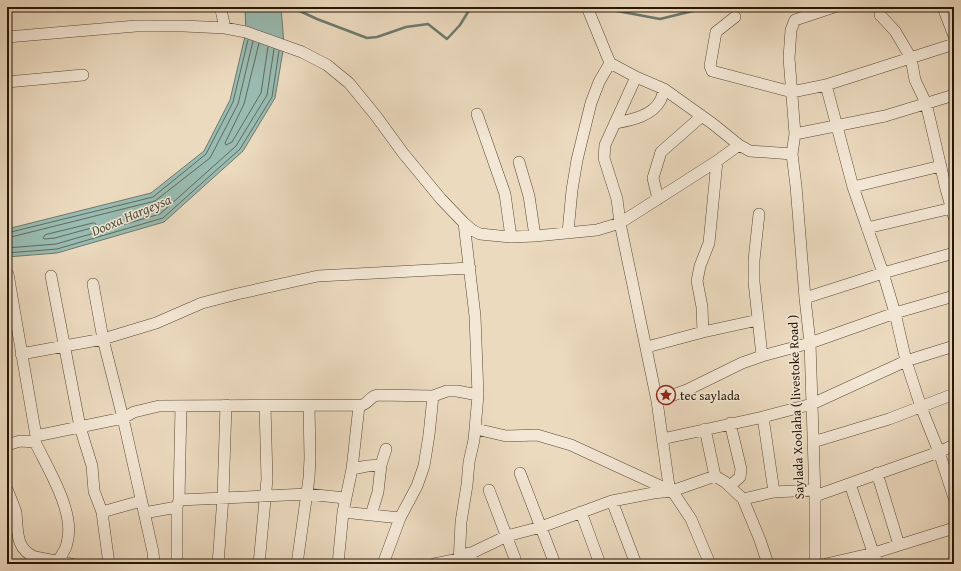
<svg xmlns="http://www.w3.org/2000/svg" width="961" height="571" viewBox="0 0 961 571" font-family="'Gentium Book Plus',serif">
<rect width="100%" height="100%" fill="#ecdabf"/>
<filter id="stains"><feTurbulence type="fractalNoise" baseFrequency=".005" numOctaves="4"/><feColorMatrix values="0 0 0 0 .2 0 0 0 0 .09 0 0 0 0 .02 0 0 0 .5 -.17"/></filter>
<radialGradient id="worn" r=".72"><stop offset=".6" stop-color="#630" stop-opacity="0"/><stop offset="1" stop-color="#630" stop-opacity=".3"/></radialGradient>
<!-- water -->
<path fill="#99bbb1" stroke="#6b7a6d" d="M245 7H281L284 45 275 98 243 151 164 222 57 253 7 257V229L151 193 204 151 230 100 246 32Z"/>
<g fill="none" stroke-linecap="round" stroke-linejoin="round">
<!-- shore -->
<path stroke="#606a5c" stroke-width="1" d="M259 43 244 104 225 143 226 145 232 142 261 93 268 47
M94 223 96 224 95 227 55 238 45 239 43 238 45 235Z
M7 233 153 197 206 154 233 102 248 40
M7 238 155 201 210 158 238 104 253 41
M7 248 56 244 160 214 236 146 267 95 274 49
M7 253 57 249 163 218 240 149 272 97 279 51"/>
<!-- stream -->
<path stroke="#6b7a6d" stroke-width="2.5" d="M291 7 317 19 367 38 377 37 406 27 428 24 447 39 460 25 471 7
M596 7 660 19 701 9 703 7"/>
<!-- minor casing -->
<g stroke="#584835" stroke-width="12">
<path id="minor" d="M218 7 221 10 225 28
M587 7 610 63
M943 7 954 36
M880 15 895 31 911 58 915 80 926 103 946 189 954 217
M735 17 716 32 710 66 712 71 792 92 826 85 954 44
M7 37 136 26H184L225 28 246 32 302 52 327 65 349 83 376 116 403 153 441 199 464 223 472 230 480 234 511 237 535 236 597 230 620 223 717 161 739 145
M610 63 636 77 664 89 713 124 739 145 750 151 792 154
M636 77 605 145 604 158 617 199 620 223 657 401 669 486 691 519 710 564
M7 82 83 75
M826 85 853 187 883 273 895 313 906 361 921 407 939 452 954 498
M477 114 505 194 511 237
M616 123C631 120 652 116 660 101 662 98 663 93 664 89
M795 134 885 116 954 95
M519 162 529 196 535 236
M853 187 941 166
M658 199 653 178 661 152 702 116
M464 223 475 316 478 395
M867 228 952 208
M568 232 572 190 577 160 591 103 599 82 610 63
M8 274 36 436 35 442C48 469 76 513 67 543 66 550 61 556 57 562
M51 276 80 427 92 466 94 491 102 512 109 564
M93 284 103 339 123 418 153 552 154 564
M805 298 883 273 954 253
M703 332 702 307 697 281 700 266 709 243 717 161
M647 347 703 332 758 320
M21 354 103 339 156 323 202 303 237 294 318 276 470 268
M762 356 810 343 895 313 954 296
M657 401 687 390 742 363 762 356 754 282V260L759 214
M763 417 774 492
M730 423 741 469 740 477 730 486
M476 429 506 436 537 435 571 445 671 491
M705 429 715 476
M36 436 123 418 134 412 159 406 362 405C369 403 370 396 378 395L433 396 447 391H457L478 395 474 440 469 462 467 485 461 522 459 564
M662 439 763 417 812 404 906 361 954 346
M813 442 889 419 954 394
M7 445 20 441 35 442
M352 469 367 466 381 465
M520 473 555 564
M877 473 899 545
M850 484 877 564
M7 489C10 497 14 505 16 513 18 530 15 549 35 557L71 564
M489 490 517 564
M815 496 939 452 954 445
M743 499 774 492 814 490
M179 500 307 494 345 498
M612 501 636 564
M102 512 141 501
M343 512 400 518
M581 512 600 564
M144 513 177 507
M371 515 378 492 381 465 386 449
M469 553 473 564
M177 564V507L179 500 181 406
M218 564 223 497 226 405
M259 564 267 479 265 406
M297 564 309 478 310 458 309 405
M338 564 343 512 352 469 359 406
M383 564 400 518 417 486 424 466 429 435 433 396
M434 564 459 559 507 536 541 527 612 501 653 493 672 491 715 476 725 482 743 499 760 540 768 564
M815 564V496L810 343 805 298 796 186 792 154 795 134 789 58 791 30 795 20 834 7
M826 564 874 553 954 528"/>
</g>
<!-- minor -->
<use href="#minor" stroke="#f3e7d5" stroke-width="11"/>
</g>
<!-- icons -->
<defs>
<g id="sight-ring" transform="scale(1)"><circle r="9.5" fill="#f3e7d5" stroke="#8f2418" stroke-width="1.5"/><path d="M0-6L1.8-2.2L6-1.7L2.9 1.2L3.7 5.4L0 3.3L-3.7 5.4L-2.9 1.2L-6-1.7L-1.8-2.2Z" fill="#8f2418"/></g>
</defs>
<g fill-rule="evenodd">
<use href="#sight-ring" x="666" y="395"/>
</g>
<g text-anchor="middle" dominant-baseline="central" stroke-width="3" stroke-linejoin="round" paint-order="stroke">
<!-- poi labels -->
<g font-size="13" fill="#261807" stroke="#f3e7d5" text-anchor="start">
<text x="680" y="395">tec saylada</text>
</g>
<!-- street labels -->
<g font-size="13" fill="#261807" stroke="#f3e7d5">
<text transform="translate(796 407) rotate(-92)">Saylada Xoolaha ( livestoke Road )</text>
</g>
<!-- water labels -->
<g font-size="14" font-style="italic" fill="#4e5142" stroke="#f3e7d5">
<text transform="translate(131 215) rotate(-23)">Dooxa Hargeysa</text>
</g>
</g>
<!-- margin -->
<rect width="961" height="571" fill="none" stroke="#ecdabf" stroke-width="24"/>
<rect x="8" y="8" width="945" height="555" fill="none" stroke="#261807" stroke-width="2"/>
<rect x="12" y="12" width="937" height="547" fill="none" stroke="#261807"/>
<rect width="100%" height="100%" filter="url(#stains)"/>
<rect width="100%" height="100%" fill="url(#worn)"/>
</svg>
